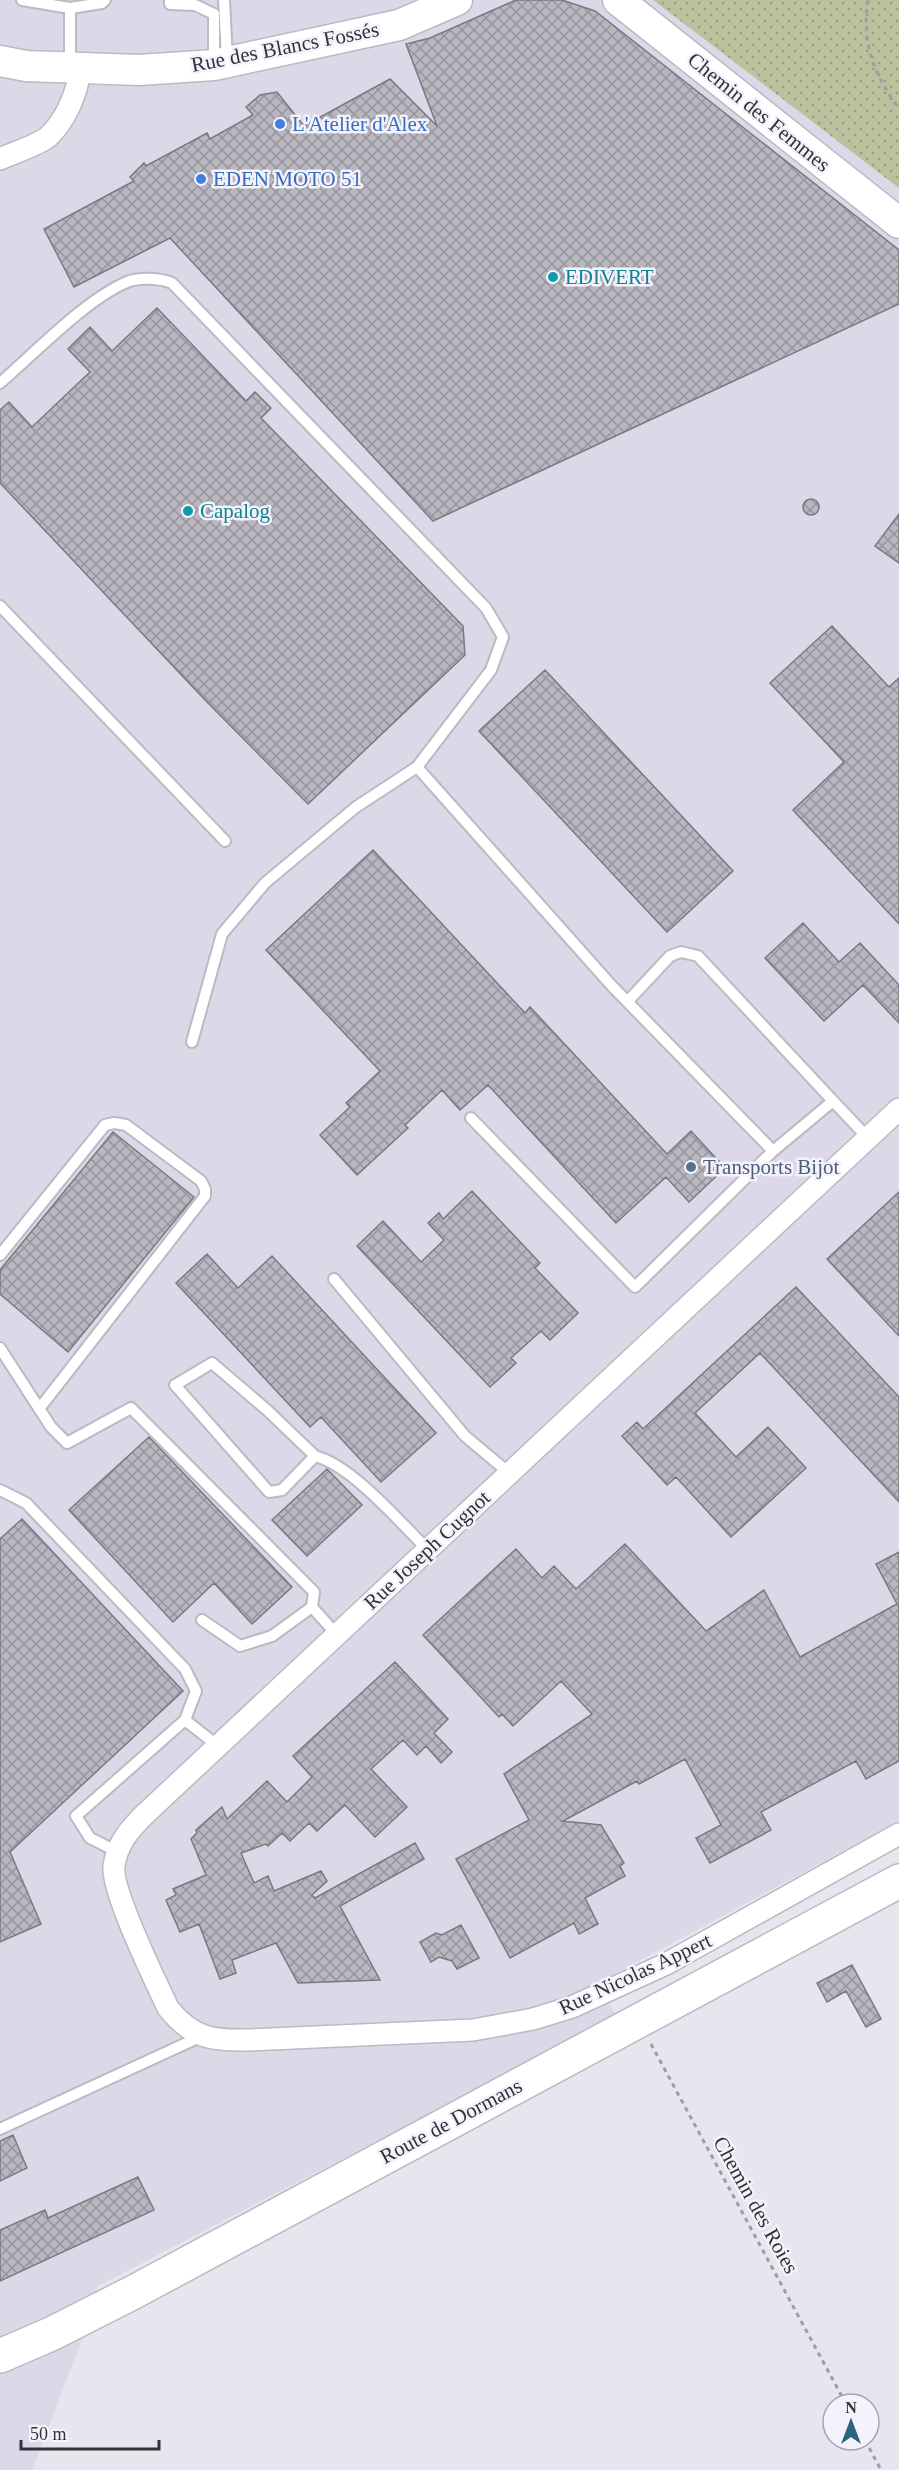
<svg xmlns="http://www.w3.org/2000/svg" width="899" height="2470" viewBox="0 0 899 2470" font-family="'Times New Roman',serif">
<defs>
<pattern id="park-dots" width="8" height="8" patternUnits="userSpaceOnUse" patternTransform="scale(1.5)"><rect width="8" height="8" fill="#bac29d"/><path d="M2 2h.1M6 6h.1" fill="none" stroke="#989e81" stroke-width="1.8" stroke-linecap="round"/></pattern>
<pattern id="building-cross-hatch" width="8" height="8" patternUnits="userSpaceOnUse" patternTransform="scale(1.5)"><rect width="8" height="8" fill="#b8b6bf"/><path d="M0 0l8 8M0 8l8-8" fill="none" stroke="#96959c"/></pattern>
</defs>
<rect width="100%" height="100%" fill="#e7e5ee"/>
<!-- built -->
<path fill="#dcd8e8" d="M0 0H653L899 188V1821L598 1983 616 2016 98 2286 83 2337 32 2470H0Z"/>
<!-- park -->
<path fill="url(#park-dots)" d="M653 0H899V188Z"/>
<!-- building -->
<path fill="url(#building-cross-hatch)" stroke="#7a7880" stroke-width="1.5" d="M516 0H562L595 11 899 250V304L433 521 170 238 74 287 44 229 134 181 130 177 144 163 146 166 207 133 210 139 253 115 246 107 260 95 277 92 304 126 390 79 437 126 406 44 430 38Z
M157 308 246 401 255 392 271 408 261 418 463 626 465 655 308 804 206 701 0 483V410L9 402 32 427 90 372 68 349 90 327 112 351Z
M803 507a8 8 0 1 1 16 0a8 8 0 1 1-16 0Z
M899 514V563L875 546Z
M832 626 889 687 899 678V924L793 810 844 762 770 683Z
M545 670 733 871 667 932 479 731Z
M373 850 525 1013 530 1007 667 1154 691 1131 725 1168 689 1202 666 1177 616 1223 488 1085 460 1110 442 1090 405 1125 408 1128 357 1175 320 1135 350 1107 346 1103 380 1071 266 950Z
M803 923 839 962 860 943 899 985V1023L863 985 824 1021 765 958Z
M113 1132 194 1197 68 1352 0 1294V1270Z
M472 1191 540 1263 535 1268 578 1313 550 1340 541 1331 511 1358 516 1363 490 1387 357 1246 383 1221 421 1262 444 1240 428 1223 439 1213 443 1219Z
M899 1192V1336L827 1259Z
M207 1254 238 1288 272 1256 436 1433 381 1482 321 1417 310 1427 176 1283Z
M796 1287 899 1397V1502L760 1353 695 1413 736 1457 768 1427 806 1468 731 1537 676 1477 667 1485 622 1436 637 1422 643 1429Z
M149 1437 292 1587 252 1624 214 1583 173 1622 69 1510Z
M327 1469 362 1505 307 1556 272 1520Z
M22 1519 183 1691 10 1852 41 1924 0 1942V1539Z
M625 1544 706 1631 764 1590 800 1657 897 1604 876 1564 899 1552V1761L866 1779 856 1761 761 1812 771 1830 710 1863 696 1838 721 1825 685 1759 639 1784 637 1781 563 1821 601 1825 624 1863 620 1866 625 1876 585 1898 598 1924 579 1934 574 1923 510 1958 456 1859 529 1820 504 1774 592 1714 561 1681 513 1726 502 1714 499 1717 423 1635 516 1549 542 1578 554 1566 576 1589Z
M395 1662 448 1719 434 1733 452 1752 441 1763 426 1746 417 1755 403 1740 371 1769 407 1807 375 1837 345 1805 317 1831 309 1823 290 1841 282 1833 268 1846 266 1844 241 1853 254 1883 268 1876 274 1891 321 1871 327 1881 312 1895 315 1898 415 1843 424 1859 340 1906 380 1980 298 1983 276 1943 232 1960 236 1973 220 1979 199 1924 180 1932 166 1900 176 1895 173 1889 206 1875 191 1839 197 1833 196 1830 222 1807 227 1819 267 1781 287 1802 312 1777 293 1756Z
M461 1925 479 1958 457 1969 452 1961 439 1957 431 1962 420 1942 436 1933 442 1935Z
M852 1965 881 2019 866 2027 846 1991 827 2002 817 1983Z
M13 2135 27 2168 0 2181V2141Z
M138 2177 154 2210 0 2281V2230L45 2210 48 2218Z"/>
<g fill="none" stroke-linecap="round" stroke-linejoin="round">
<!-- lane casing -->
<g stroke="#bbb9c2" stroke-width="14">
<path id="lane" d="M22 0 70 8 102 3 105 0
M170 0V4L195 5 214 14V63
M224 0 227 59
M70 8V65
M0 383C35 353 85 300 127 282 139 277 160 278 172 283L486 608 503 637 491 670 417 767 611 985 773 1151 833 1101 868 1138
M0 606 225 841
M628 1001 670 956 681 952 698 956 833 1101
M192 1042 222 934 265 883 356 807 417 767
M471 1118 635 1287 773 1151
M0 1255 105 1125 114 1123 126 1125 201 1181 205 1189V1196L39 1409
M334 1279 465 1436 509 1473
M0 1348 51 1427 67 1443 131 1408 314 1592 312 1607 337 1635
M212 1363 267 1410 315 1456 282 1490 269 1492 175 1385Z
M315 1456C351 1465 400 1522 428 1550
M0 1490 26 1503 185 1669 196 1691 185 1720
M202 1620 240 1646 272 1636 312 1607
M118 1852 90 1838 76 1816 185 1720 218 1746
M0 2129 202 2036"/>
</g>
<!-- street casing -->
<g stroke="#bbb9c2" stroke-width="24">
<path id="street" d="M0 159C13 153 38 145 48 137 66 120 78 92 80 68
M899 1109 144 1815C129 1830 117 1844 114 1866 111 1891 156 1982 168 2008 192 2038 212 2041 248 2040L473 2030 533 2019 572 2007 666 1964 899 1834"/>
</g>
<!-- secondary casing -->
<g stroke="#bbb9c2" stroke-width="33">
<path id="secondary" d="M618 0 899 223
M0 61 26 66 139 70 214 65 399 25 457 0"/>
</g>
<!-- primary casing -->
<g stroke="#bbb9c2" stroke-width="36">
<path id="primary" d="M0 2356 51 2334 132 2293 899 1881"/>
</g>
<!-- path -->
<path stroke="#9f9da4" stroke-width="3" stroke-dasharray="4.5 4.5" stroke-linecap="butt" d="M868 0C861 44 874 74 899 109
M651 2044 846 2404
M865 2440 881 2470"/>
<!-- lane -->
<use href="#lane" stroke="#fff" stroke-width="10"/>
<!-- street -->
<use href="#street" stroke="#fff" stroke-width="21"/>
<!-- secondary -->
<use href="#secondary" stroke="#fff" stroke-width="30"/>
<!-- primary -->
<use href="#primary" stroke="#fff" stroke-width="33"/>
</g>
<!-- markers -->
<g fill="#3f7fe0" stroke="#f4f2fb" stroke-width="2">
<circle cx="280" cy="124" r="6"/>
<circle cx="201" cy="179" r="6"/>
</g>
<g fill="#0f9aa8" stroke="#f4f2fb" stroke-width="2">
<circle cx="553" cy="277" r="6"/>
<circle cx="188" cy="511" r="6"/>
</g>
<circle fill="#5c6f8a" stroke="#f4f2fb" stroke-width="2" cx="691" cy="1167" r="6"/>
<g text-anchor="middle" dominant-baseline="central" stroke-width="5" stroke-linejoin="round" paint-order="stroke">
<!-- street labels -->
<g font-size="21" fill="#333236" stroke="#f4f2fb">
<text transform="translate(285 47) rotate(-11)">Rue des Blancs Fossés</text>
<text transform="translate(759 112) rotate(39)">Chemin des Femmes</text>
<text transform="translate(427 1550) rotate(-43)">Rue Joseph Cugnot</text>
<text transform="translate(635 1974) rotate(-25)">Rue Nicolas Appert</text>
<text transform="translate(451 2121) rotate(-28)">Route de Dormans</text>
<text transform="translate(756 2205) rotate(61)">Chemin des Roies</text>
</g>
<!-- shop labels -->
<g font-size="21" fill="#366cbe" stroke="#f4f2fb" text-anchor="start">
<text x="292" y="124">L'Atelier d'Alex</text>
<text x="213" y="179">EDEN MOTO 51</text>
</g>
<!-- culture labels -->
<g font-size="21" fill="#0d838f" stroke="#f4f2fb" text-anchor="start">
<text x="565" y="277">EDIVERT</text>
<text x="200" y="511">Capalog</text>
</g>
<!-- service labels -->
<g font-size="21" fill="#4e5e75" stroke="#f4f2fb" text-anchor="start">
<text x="703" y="1167">Transports Bijot</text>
</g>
</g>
<!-- north arrow -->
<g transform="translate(851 2422)"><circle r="28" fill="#f4f2fb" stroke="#a7a5ac" stroke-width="1.5"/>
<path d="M0-4.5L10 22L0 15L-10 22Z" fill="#2c637d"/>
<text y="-9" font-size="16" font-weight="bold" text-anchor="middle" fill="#333236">N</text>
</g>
<!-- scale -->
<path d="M21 2440v9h138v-9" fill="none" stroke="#333236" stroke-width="3"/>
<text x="30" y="2440" font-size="18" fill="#333236" stroke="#f4f2fb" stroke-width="4.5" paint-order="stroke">50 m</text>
</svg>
